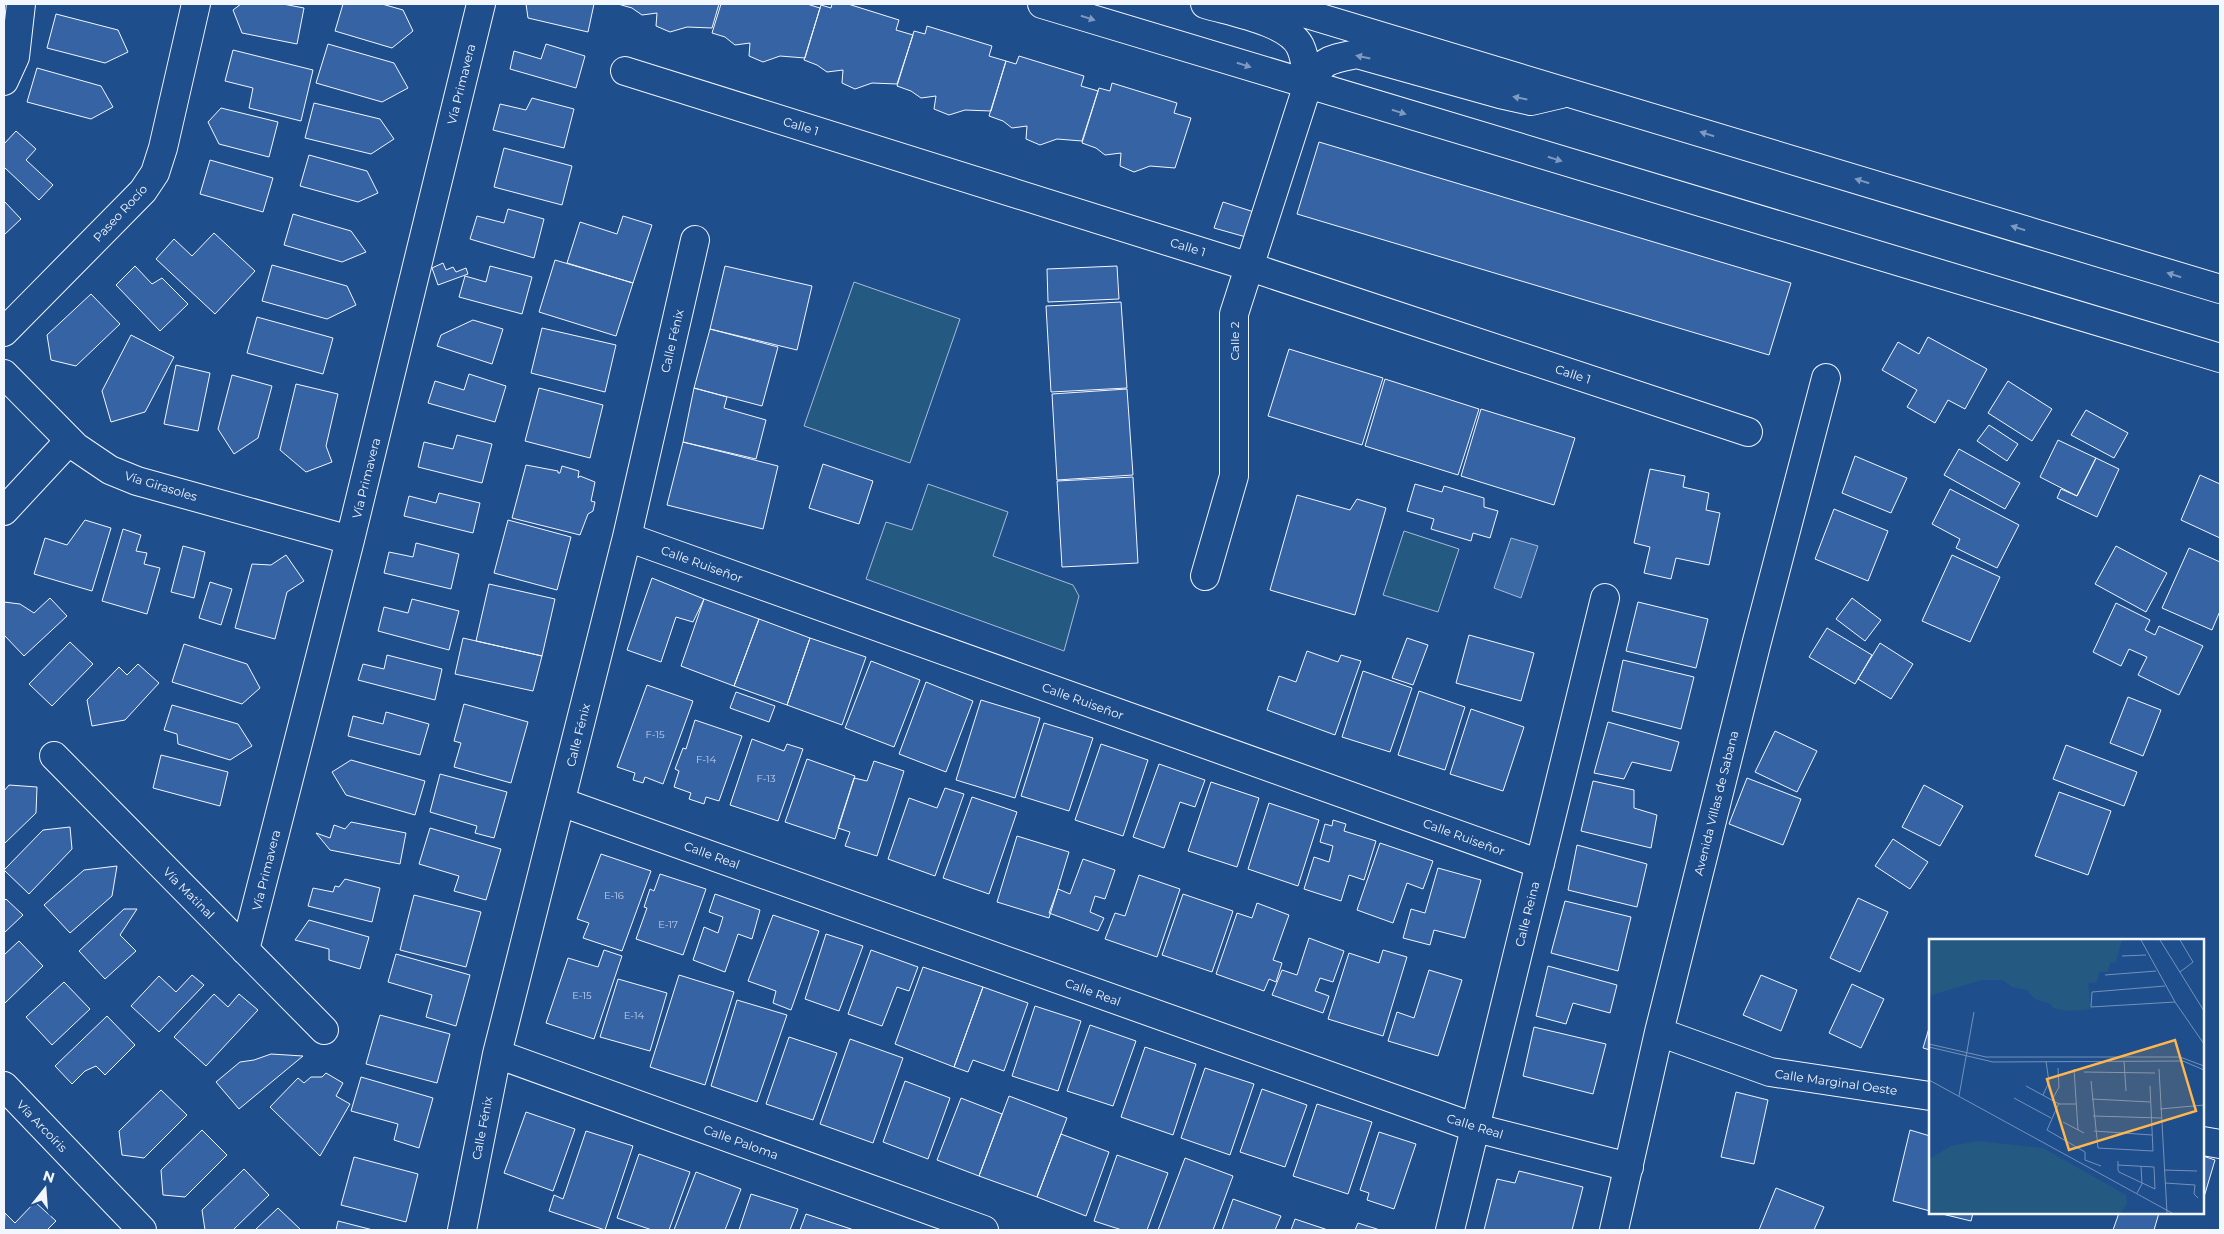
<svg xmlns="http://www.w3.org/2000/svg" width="2224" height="1234" viewBox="0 0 2224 1234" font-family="Montserrat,sans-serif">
<rect width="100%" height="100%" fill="#1f4e8c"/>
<!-- green -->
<path fill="#245a82" stroke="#a8bbd7" d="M854 282 960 319 910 463 804 426Z
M928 484 1008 512 993 556 1073 585 1079 596 1064 651 866 579 886 522 912 530Z
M1404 531 1459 549 1438 612 1383 595Z"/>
<!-- water -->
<path fill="#3b69a3" stroke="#a8bbd7" d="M1511 538 1538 546 1521 598 1494 588Z"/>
<!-- building -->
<path fill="#3563a3" stroke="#f2f6ff" d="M241 4H283L304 8 297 44 242 33 233 10Z
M343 4H382L403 10 413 31 392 48 335 31Z
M526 4H594L588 32 528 18Z
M618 4H719L712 28 687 27 670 32 656 26 657 13 642 15 632 8Z
M721 4H807L820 8 805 58 780 56 763 62 749 56 750 43 735 45 725 37 712 33Z
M832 4H848L899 20 896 30 913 35 897 84 872 83 855 89 842 83 843 70 827 72 817 65 804 60 821 5 831 8Z
M56 14 118 30 128 52 105 63 47 48Z
M927 26 992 46 989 56 1006 61 991 111 965 110 949 115 934 109 936 96 921 98 911 91 897 86 914 31 925 34Z
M328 44 394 63 408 88 382 102 316 83Z
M546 44 585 56 576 88 510 69 514 51 541 59Z
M233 50 313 70 301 121 249 108 253 88 225 81Z
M1019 56 1084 76 1081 86 1098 91 1082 141 1057 139 1040 145 1026 139 1027 126 1012 128 1003 121 989 116 1006 61 1016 64Z
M37 68 101 86 113 107 91 119 27 102Z
M1112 83 1177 103 1174 113 1191 118 1175 168 1150 166 1134 172 1120 166 1121 153 1105 155 1096 148 1082 143 1099 88 1110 91Z
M532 98 574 109 564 148 493 130 500 104 526 110Z
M314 103 380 119 394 139 371 154 305 138Z
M221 108 278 122 269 157 219 144 208 122Z
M16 131 36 149 26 160 53 185 39 200 4 167V144Z
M1319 142 1791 283 1769 355 1297 214Z
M504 148 572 166 562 205 494 187Z
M309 155 367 171 378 193 358 202 300 186Z
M210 160 273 178 263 212 200 194Z
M4 201 21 219 4 235Z
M1223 202 1254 212 1246 237 1214 228Z
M508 209 544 219 534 258 470 239 477 216 504 223Z
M293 214 351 231 366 252 342 262 284 245Z
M623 216 652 225 633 283 567 263 580 222 617 234Z
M214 233 255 271 215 314 156 259 174 239 192 256Z
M555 260 633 283 616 336 539 312Z
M443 263 446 270 453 267 456 272 466 268 468 274 438 285 432 268Z
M272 265 347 286 356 305 327 319 262 301Z
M135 266 152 284 162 278 188 304 160 331 116 285Z
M490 266 532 277 522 314 459 297 465 276 486 282Z
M725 266 812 286 797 350 710 329Z
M1117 266 1119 299 1048 302 1047 269Z
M91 294 120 324 76 366 51 360 47 335Z
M1121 302 1127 388 1051 392 1046 306Z
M257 317 333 338 323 374 247 353Z
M473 320 503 329 492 364 437 346 441 335Z
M542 328 616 345 605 392 531 373Z
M710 329 778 347 762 406 694 388Z
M131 335 174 357 145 412 111 422 102 391Z
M1928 337 1987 369 1965 409 1948 400 1935 423 1907 407 1917 390 1882 370 1898 342 1919 354Z
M1289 349 1383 378 1362 445 1268 416Z
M176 365 210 373 198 431 164 424Z
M469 374 506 386 495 422 428 403 435 381 464 390Z
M232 375 272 386 258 438 234 454 218 429Z
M1385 379 1479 409 1458 475 1365 446Z
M2008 381 2052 409 2032 441 1988 413Z
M296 384 338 394 326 446 332 462 306 472 280 450Z
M539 388 603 405 590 458 525 441Z
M694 388 727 397 724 408 766 420 756 459 683 442Z
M1127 389 1133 475 1057 480 1052 394Z
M1481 409 1575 438 1554 505 1461 476Z
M2086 410 2128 433 2114 458 2071 435Z
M1989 425 2018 444 2007 461 1977 441Z
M457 435 492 444 482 483 418 467 424 442 453 449Z
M2058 440 2096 458 2077 496 2040 477Z
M683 442 778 466 763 529 667 505Z
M1959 449 2020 483 2005 509 1944 475Z
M1855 456 1907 478 1891 513 1842 493Z
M2096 458 2119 469 2097 517 2057 498 2061 489 2077 496Z
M823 464 873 481 859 524 809 508Z
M526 465 558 471V473H560L562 466 579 471 578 478 580 476 595 482 591 501 595 502 593 511 588 514 580 535 512 518Z
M1650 469 1685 476 1683 487 1709 493 1706 510 1720 513 1709 565 1676 558 1671 579 1644 573 1650 547 1634 543Z
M2200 475 2220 484V538L2181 520Z
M1133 477 1138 563 1062 567 1057 481Z
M1415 484 1442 492 1444 486 1484 498V507L1498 511 1490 538 1473 533 1471 541 1431 529 1434 519 1407 511Z
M1950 489 2019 525 1997 568 1956 548 1960 539 1932 524Z
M439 493 480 503 473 533 404 516 409 496 436 503Z
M1297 495 1350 510 1357 499 1386 508 1355 615 1270 590Z
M1834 509 1888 531 1868 581 1815 559Z
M85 520 111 528 92 591 34 574 45 538 67 545Z
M508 520 571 537 557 590 494 573Z
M123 529 141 535 136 551 147 553 144 564 160 568 147 614 102 601Z
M416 543 459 554 451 589 384 573 389 552 413 557Z
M183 546 205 552 194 598 171 592Z
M2116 546 2167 573 2146 612 2095 584Z
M2189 548 2220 562V611L2212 630 2162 608Z
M286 555 304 581 287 592 275 639 235 628 252 564 271 565Z
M1952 555 2000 577 1970 642 1922 621Z
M652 578 704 599 693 622 676 617 661 662 627 650Z
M210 582 232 589 221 625 199 618Z
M489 584 555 599 542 656 476 641Z
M50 598 67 616 24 656 4 635V602L20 604 34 613Z
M1852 598 1881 620 1865 641 1836 619Z
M412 599 459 611 449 650 378 631 384 607 408 613Z
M704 599 759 619 734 686 681 666Z
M1638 602 1708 619 1696 668 1626 651Z
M2116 603 2150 620 2145 630 2155 635 2159 626 2203 646 2179 695 2138 675 2147 657 2129 649 2121 666 2093 652Z
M759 619 810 638 787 705 734 686Z
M1827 628 1872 655 1855 684 1809 657Z
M1469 635 1534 653 1521 701 1456 683Z
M463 638 542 656 533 691 455 674Z
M810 638 866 657 842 725 787 705Z
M1407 638 1428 645 1413 685 1392 678Z
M70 642 93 664 52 706 29 684Z
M1880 643 1913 664 1891 699 1858 679Z
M184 644 247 664 260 688 242 704 172 682Z
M1307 651 1338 662 1341 655 1361 661 1335 735 1267 710 1279 676 1296 682Z
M387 655 442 669 435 700 358 680 363 664 384 669Z
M1623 660 1694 677 1681 729 1612 711Z
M871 661 920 680 894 747 845 728Z
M138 664 159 683 125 720 92 726 87 700 119 667 127 675Z
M1363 671 1412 688 1390 752 1342 737Z
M926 682 973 701 946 772 899 754Z
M647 685 693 701 663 784 645 777 643 783 633 780 635 773 617 767Z
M1419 691 1465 707 1445 770 1398 755Z
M736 692 775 706 769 722 730 708Z
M2128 697 2161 710 2143 756 2110 743Z
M981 700 1040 718 1015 798 956 780Z
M464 704 528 722 511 783 454 767 461 743 454 741Z
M172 705 238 724 252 746 230 760 178 744 177 734 164 730Z
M1471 709 1524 727 1503 791 1450 774Z
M386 712 429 724 420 755 348 736 353 716 383 724Z
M695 720 742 736 719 801 706 797 704 804 689 799 691 793 674 787 679 771 675 769 683 748 686 749Z
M1608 722 1679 742 1671 771 1632 762 1624 779 1594 773Z
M1044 723 1093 738 1069 811 1021 796Z
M1775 731 1817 751 1797 792 1755 772Z
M752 739 784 751 787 744 803 749 778 821 730 805Z
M1101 744 1148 760 1123 836 1075 820Z
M2066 745 2137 772 2124 806 2053 779Z
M161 755 228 772 220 806 153 788Z
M807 759 855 776 835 839 785 822Z
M351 760 425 781 415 815 346 795 332 772Z
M874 761 904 771 877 856 845 846 850 832 838 828 854 778 867 781Z
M1159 764 1205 780 1195 807 1180 802 1164 848 1133 837Z
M440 774 507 792 494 838 475 833 477 826 430 812Z
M1747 778 1801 799 1783 845 1729 824Z
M1593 781 1634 790V808L1657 815 1651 848 1581 831Z
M1211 782 1259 798 1237 867 1188 851Z
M9 785 37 787 36 813 4 844V791Z
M1924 785 1963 806 1940 846 1902 827Z
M945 788 964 794 935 876 888 859 909 798 937 808Z
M2059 792 2111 811 2088 875 2035 856Z
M972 797 1017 812 989 894 943 878Z
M1269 803 1319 820 1298 886 1248 869Z
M1333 820 1346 824 1344 831 1376 841 1364 880 1349 875 1341 901 1304 889 1314 857 1329 862 1333 846 1320 842 1325 824 1332 826Z
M351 822 406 833 400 864 330 850 316 833 330 838 334 825 345 829Z
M70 827 72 849 29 894 4 870 43 830Z
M430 828 501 849 486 900 454 891 459 876 419 864Z
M1017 836 1069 852 1049 918 997 902Z
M1893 839 1928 862 1910 889 1875 866Z
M1380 843 1433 861 1423 889 1407 883 1393 923 1357 910Z
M1577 845 1647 864 1637 907 1568 890Z
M601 854 651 871 622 951 583 938 589 923 577 919Z
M1083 859 1115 870 1105 899 1095 896 1090 912 1104 918 1098 931 1049 913 1058 889 1070 894Z
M117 866 112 896 70 933 44 905 84 870Z
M1438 868 1481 880 1465 938 1434 930 1430 945 1403 938 1411 909 1425 913Z
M660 874 706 889 683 955 636 939 647 908 644 907 650 889 654 891Z
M1139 875 1180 889 1157 957 1105 939 1115 913 1125 916Z
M345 879 380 888 372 922 308 906 313 888 333 892 335 886 339 887Z
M715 894 760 910 752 939 738 934 725 972 693 960 704 927 718 933 723 917 709 912Z
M1183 894 1233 911 1212 972 1162 955Z
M414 895 481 912 466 967 400 950Z
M1858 898 1888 912 1860 972 1830 958Z
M6 899 23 915 4 933V901Z
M1565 901 1631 917 1618 971 1551 953Z
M1257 903 1289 915 1273 960 1282 963 1276 982 1269 979 1264 991 1216 974 1237 913 1252 918Z
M124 909H137L120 935 136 951 105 979 79 951Z
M773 915 819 931 791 1010 773 1003 776 991 748 981Z
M309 920 369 937 360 969 329 960V949L295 940Z
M826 934 863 946 839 1011 805 999Z
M1309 938 1344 951 1333 982 1320 978 1315 991 1329 996 1323 1013 1272 995 1282 970 1297 975Z
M19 941 43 966 4 1004V955Z
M604 950 622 956 594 1039 546 1023 568 958 598 967Z
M871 950 918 967 909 991 897 987 882 1026 848 1014Z
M1383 950 1407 957 1383 1036 1328 1019 1349 953 1379 963Z
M396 954 470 975 456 1026 426 1017 432 995 388 982Z
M1548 966 1617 985 1610 1013 1573 1003 1566 1024 1536 1016Z
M923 967 983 987 954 1067 895 1044Z
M1429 970 1462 980 1438 1056 1388 1041 1397 1012 1414 1018Z
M192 975 204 985 159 1032 131 1006 159 976 176 992Z
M679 975 734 992 705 1085 650 1067Z
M1761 975 1797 990 1781 1031 1743 1015Z
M618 979 667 993 650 1051 600 1037Z
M64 982 90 1009 52 1045 26 1017Z
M1852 984 1884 999 1861 1048 1829 1033Z
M983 987 1028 1003 1004 1071 973 1060 968 1072 954 1067Z
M214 994 228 1007 239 994 258 1010 206 1066 174 1037Z
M737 1000 787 1015 757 1102 711 1086Z
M1035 1006 1081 1021 1058 1091 1012 1076Z
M380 1015 450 1034 437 1083 366 1064Z
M107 1016 135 1045 105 1075 96 1066 85 1071 72 1084 55 1066Z
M1090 1025 1136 1041 1113 1106 1067 1091Z
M1930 1025V1050L1923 1048Z
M1534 1027 1606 1044 1593 1094 1523 1076Z
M789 1037 837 1053 813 1120 766 1104Z
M850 1039 903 1058 873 1143 820 1124Z
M1145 1047 1196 1064 1173 1135 1121 1117Z
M271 1054 303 1056 239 1109 216 1082 240 1062 254 1060Z
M1205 1068 1254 1084 1230 1155 1181 1138Z
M326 1073 343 1083 336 1096 350 1104 320 1156 270 1107 298 1078 304 1083 311 1077H322Z
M361 1077 433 1098 419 1148 394 1140 398 1124 351 1111Z
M905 1081 950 1098 928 1159 883 1142Z
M1262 1089 1307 1105 1285 1167 1240 1152Z
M161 1090 187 1115 144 1158 122 1155 119 1131Z
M1736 1092 1768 1100 1754 1164 1721 1157Z
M1009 1096 1067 1118 1037 1197 979 1176Z
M961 1098 1002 1114 979 1176 937 1160Z
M1317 1104 1372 1122 1348 1194 1293 1176Z
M526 1112 575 1129 553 1191 504 1173Z
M202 1130 227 1155 185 1197 163 1195 161 1170Z
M1910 1130 1930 1136V1211L1893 1201Z
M586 1131 633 1146 605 1230 549 1211 554 1195 563 1199Z
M1379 1132 1416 1144 1394 1209 1367 1200 1369 1193 1360 1190Z
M1061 1134 1109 1152 1086 1216 1037 1197Z
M639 1154 690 1172 669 1230H652L617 1218Z
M1117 1155 1168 1173 1147 1230H1122L1094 1221Z
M2203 1156 2215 1160 2204 1197 2203 1196Z
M354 1157 418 1174 406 1222 341 1205Z
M1185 1158 1233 1176 1213 1230H1158Z
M244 1169 269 1195 233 1230H205L202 1210Z
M1519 1171 1583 1187 1572 1230H1484L1497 1179 1515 1183Z
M696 1172 741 1189 725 1230H674Z
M1776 1188 1824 1207 1814 1230H1759Z
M751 1194 798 1209 790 1230H739Z
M1233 1199 1281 1216 1275 1230H1222Z
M35 1202 56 1221 47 1230H4L5 1213 15 1223Z
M278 1208 301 1230H255Z
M1938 1213H1973L1971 1221Z
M2119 1213H2159L2154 1230H2113Z
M806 1214 854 1230H800Z
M1295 1219 1328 1230H1291Z
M338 1221 373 1230H336Z
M1358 1223 1380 1230H1355Z"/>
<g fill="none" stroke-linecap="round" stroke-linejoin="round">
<!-- minor casing -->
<g stroke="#f2f6ff" stroke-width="30">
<path id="minor" d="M625 71 1250 267 1748 432
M4 81 15 57 21 4
M4 332 143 191 155 173 163 148 196 4
M4 374 76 447 110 470 137 481 350 540
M4 511 69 441
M627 537 1540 864
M1205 576 1234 476V314L1308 84
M54 756 324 1030
M561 802 1476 1128 1629 1167
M245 950 350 540 481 4
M1659 1032 1770 1072 1930 1096
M497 1054 984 1230
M4 1086 142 1230
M2203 1141 2220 1144
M462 1230 497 1054 627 537 695 240
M1450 1230 1605 598
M1614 1230 1659 1032 1756 645 1826 378"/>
</g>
<!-- tertiary casing -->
<g stroke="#f2f6ff" stroke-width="30">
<path id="tertiary" d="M1042 4 2220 358
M1205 4C1231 12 1287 21 1300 46 1306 58 1306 72 1308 84
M1274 4 2220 289
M1308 84C1324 59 1328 60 1357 54L1500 94 1531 101 1561 94"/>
</g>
<!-- minor -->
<use href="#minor" stroke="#1f4e8c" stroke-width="28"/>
<!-- tertiary -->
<use href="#tertiary" stroke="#1f4e8c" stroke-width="28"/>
</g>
<!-- one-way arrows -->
<defs><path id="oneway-solid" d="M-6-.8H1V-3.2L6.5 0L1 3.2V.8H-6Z" transform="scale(1.25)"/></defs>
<g fill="#7e9ac0">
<use href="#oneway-solid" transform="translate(1088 18) rotate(17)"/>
<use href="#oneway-solid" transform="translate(1363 57) rotate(-168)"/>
<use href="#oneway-solid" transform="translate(1244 65) rotate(17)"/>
<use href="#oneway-solid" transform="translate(1520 98) rotate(-169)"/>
<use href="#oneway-solid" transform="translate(1399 112) rotate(17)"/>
<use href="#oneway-solid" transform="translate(1707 134) rotate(-163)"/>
<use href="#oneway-solid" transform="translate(1555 159) rotate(17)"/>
<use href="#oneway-solid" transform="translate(1862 181) rotate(-163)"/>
<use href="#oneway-solid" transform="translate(2018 228) rotate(-163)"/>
<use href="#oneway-solid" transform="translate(2174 275) rotate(-163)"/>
</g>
<g text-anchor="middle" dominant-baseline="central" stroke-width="4" stroke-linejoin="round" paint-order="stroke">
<!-- number labels -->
<g font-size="10" fill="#c3d1e8">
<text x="655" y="734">F-15</text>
<text x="706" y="759">F-14</text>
<text x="766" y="778">F-13</text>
<text x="614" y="895">E-16</text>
<text x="668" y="924">E-17</text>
<text x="582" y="995">E-15</text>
<text x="634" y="1015">E-14</text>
</g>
<!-- street labels -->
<g font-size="12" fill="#f2f6ff" stroke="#1f4e8c">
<text transform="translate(461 84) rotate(-76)">Vía Primavera</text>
<text transform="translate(801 126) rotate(17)">Calle 1</text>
<text transform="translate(120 213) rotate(-47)">Paseo Rocío</text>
<text transform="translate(1188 247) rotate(17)">Calle 1</text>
<text transform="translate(672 341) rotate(-77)">Calle Fénix</text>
<text transform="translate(1234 341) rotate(-90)">Calle 2</text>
<text transform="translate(1573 374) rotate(18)">Calle 1</text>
<text transform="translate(366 478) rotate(-76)">Vía Primavera</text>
<text transform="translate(161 486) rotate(17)">Vía Girasoles</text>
<text transform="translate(702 564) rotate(20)">Calle Ruiseñor</text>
<text transform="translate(1083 701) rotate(20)">Calle Ruiseñor</text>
<text transform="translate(578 735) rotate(-76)">Calle Fénix</text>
<text transform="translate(1716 803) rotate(-76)">Avenida Villas de Sabana</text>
<text transform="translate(1464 837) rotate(20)">Calle Ruiseñor</text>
<text transform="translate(712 855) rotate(20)">Calle Real</text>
<text transform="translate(266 870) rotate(-76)">Vía Primavera</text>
<text transform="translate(189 893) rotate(45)">Vía Matinal</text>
<text transform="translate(1527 914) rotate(-76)">Calle Reina</text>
<text transform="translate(1093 992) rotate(20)">Calle Real</text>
<text transform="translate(1836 1082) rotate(8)">Calle Marginal Oeste</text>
<text transform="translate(42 1126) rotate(46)">Vía Arcoíris</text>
<text transform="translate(1475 1126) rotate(17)">Calle Real</text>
<text transform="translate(482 1128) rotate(-79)">Calle Fénix</text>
<text transform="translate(741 1142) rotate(20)">Calle Paloma</text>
</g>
</g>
<!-- overview -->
<g transform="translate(1929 939)">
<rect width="275" height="275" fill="#1f4e8c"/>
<path d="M0 1H193L187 23 181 24 179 33H170L168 43 159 44 162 70 138 72 124 69 122 65 106 60 98 51 83 48 73 41H52L0 57ZM48 202 114 209 197 256 198 264 192 274H0V220L22 207Z" fill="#245a82"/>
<path fill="none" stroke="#7391ba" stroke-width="1" d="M212 1 246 63 275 105M231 1 275 72M251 1 264 23 251 33M193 17 217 16M176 36 227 32M236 47 163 53 162 68 246 63M0 105 57 118H251L275 127M0 108 64 123 254 122 275 131M195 122 197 152M145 130 149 191M230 130 238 274M155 133 226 134M0 141 243 274M162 142 169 209 224 212 221 147M97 147 130 165H147M114 156 120 143 117 122M30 157 45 73M85 159 122 179M163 160 222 163M123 161 130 148 129 129M130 164 118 191 156 213V221L172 227M231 170 275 166M164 177 232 179M134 183 155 194M165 192 223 196M189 222V231L190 233 226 250 225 228 189 226M235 231 268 232M236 244 266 246 265 255 269 259M208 254 213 245 212 227"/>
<path fill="#ffb74d" fill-opacity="0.15" stroke="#ffb74d" stroke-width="2.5" d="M246 101 267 172 140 211 118 140Z"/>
<rect width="275" height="275" fill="none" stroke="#f2f6ff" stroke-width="2.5"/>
</g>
<!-- border -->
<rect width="2224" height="1234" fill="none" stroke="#f2f6ff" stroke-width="10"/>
<!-- north arrow -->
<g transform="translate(45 1189) rotate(17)" stroke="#1f4e8c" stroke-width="4" paint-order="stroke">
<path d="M0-4L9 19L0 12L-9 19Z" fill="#f2f6ff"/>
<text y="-8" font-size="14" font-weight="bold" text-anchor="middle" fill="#f2f6ff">N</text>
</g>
</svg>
